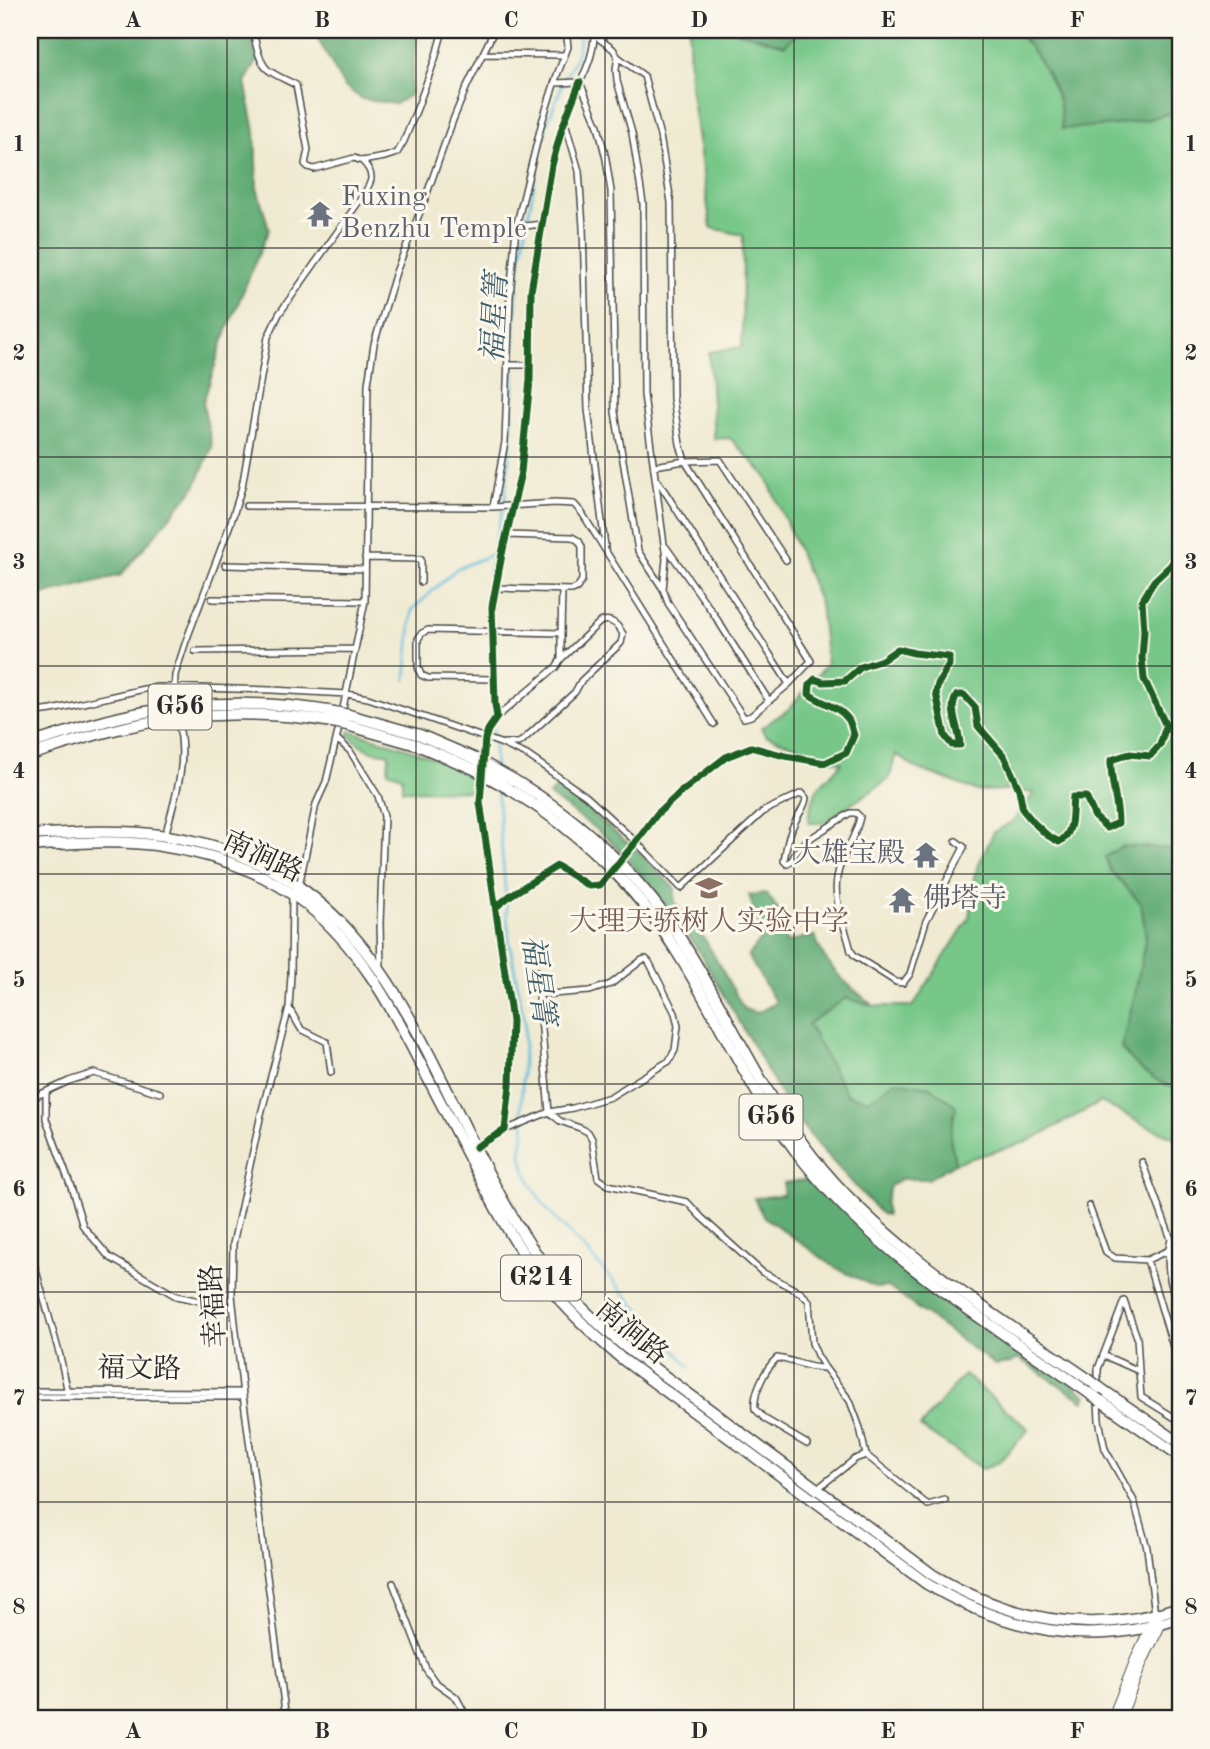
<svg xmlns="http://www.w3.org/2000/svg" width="1210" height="1749" viewBox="0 0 1210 1749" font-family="'Old Standard TT','Noto Serif SC',serif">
<rect width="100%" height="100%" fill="#fbf7ec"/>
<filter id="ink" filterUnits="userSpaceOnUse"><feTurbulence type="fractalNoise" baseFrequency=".0143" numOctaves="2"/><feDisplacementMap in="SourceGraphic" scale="14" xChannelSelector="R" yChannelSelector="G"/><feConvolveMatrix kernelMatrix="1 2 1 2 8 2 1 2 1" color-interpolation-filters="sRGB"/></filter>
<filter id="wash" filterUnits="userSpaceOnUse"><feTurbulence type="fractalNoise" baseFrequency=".00686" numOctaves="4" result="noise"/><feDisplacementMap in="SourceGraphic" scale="28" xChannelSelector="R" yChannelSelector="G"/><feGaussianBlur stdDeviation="1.57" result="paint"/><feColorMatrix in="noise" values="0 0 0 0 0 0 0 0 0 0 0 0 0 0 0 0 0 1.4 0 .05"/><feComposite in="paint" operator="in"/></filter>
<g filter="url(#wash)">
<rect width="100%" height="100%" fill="#efead1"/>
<!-- green -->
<path fill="#77c788" stroke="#51795a" stroke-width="2" d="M689 30H734L785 45 801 30H1014C1036 49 1048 75 1059 101L1115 125 1149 119 1180 110V849L1149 848 1110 870 1141 903 1146 937 1135 995 1121 1048C1139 1069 1153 1082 1180 1089V1140L1145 1125 1101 1102 1027 1142 955 1163 950 1137 869 1100 847 1095 807 1023 846 998 875 1006H913L969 918 974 877 980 861 994 832 1012 822 1034 793 1009 790 977 791 914 767 896 754 889 779 823 823H808L810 809 817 789 842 763 765 735 761 728 789 709 827 664 820 604 797 547 766 476 730 438 714 439 709 352 742 347 743 235 711 228 690 86Z
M350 731C392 742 432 756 472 774L476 791 402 790V776L388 771 389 754 368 750 348 735Z
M964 1374 1029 1429 999 1462 983 1469 920 1427Z"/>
<!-- forest -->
<path fill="#61ac74" stroke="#466c50" stroke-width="2" d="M30 30H248L257 61 245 82 255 131 257 188 269 229 223 340 203 403 212 447 195 487 121 575 30 598Z
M313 30H418L410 95 395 104 362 99 344 86Z
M734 30H801L785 45Z
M1014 30H1180V110L1149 119 1115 125 1062 129C1061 120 1061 110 1059 101 1052 77 1032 46 1014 30Z
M559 786 640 853 675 889V903L704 938 744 1009 757 1013 776 1003 748 956 763 937 749 895 766 893 778 909 786 943 806 937 815 936C824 967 850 987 874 1006L846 998 808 1024 847 1095 869 1100 895 1081 931 1087 956 1106 950 1137 955 1163 928 1179H901L890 1186 885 1204 887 1215 881 1214 825 1153 791 1112 700 953 658 894 609 839 549 795Z
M1122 846 1180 849V1089C1154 1083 1138 1068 1121 1048L1135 995 1146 936 1141 903 1110 870 1105 857Z
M805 1180 830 1197 1087 1396 1084 1401 1018 1358 1011 1363 995 1365 888 1287 877 1288 836 1268 763 1216 754 1198 783 1195 784 1183Z"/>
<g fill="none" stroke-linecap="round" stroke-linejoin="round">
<!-- stream -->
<path stroke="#61bddf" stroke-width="2.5" d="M490 574 495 540 505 501 510 448 514 392V329L519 269 540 149 548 121 564 80 577 55 581 30
M406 680 412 610 456 569 493 554
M492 707 493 721
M493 728 495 766
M497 787 509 940 525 1024 521 1107 525 1129 521 1153 526 1172 536 1193 549 1212 584 1248 690 1367"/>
</g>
</g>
<g filter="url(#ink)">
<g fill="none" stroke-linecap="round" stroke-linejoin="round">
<!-- street casing -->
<g stroke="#484844" stroke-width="8">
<path id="street" d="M253 30C255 41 258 59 266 68 273 75 287 80 296 85L308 150 305 164 308 167 314 169 354 158 362 161 385 157 397 153 404 141 418 106 435 59 443 30
M594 35 613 49 618 57 616 69 617 81 632 133 643 203 644 395 666 559 663 589 668 603 744 718 751 716 789 684 811 661 685 461 654 466
M483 54 565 55
M618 57 644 76 660 136 671 202 673 398 680 444 685 461 720 460 786 560
M580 82 598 126 606 159 611 191 615 412 638 551 663 589
M555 83 580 82C589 65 595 49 594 30
M565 122 579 171 583 227 588 409 605 546
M516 227 542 224
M507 366 509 365H530
M658 481 789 684
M246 506 493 507 555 503 574 504 582 513 714 724
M493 507 505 442 510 296 516 227 542 122 557 75 568 47 566 30
M666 547 713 613 769 701
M365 558 421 559V582
M225 565 365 569
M495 588 572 590 577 588 582 580V547L579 541 572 537 506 535
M212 599 365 601
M561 633 562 590
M195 651 355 649
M495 679 428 678 421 675 418 667V639L422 633 428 630 561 633V659
M174 699 175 675 186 641 231 522 242 487 268 337 279 314 360 200C370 184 378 177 362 161
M30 713 52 710 144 689 158 687 272 690 347 694 368 698 500 743 527 755 586 796 636 842 681 888 764 811 802 793 806 798C805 807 800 812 796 820 789 832 786 847 784 861L787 864 792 860 795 854 806 841 850 813H856L860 817C856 836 845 851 839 869 830 897 845 924 851 951L855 956 896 982 903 983 910 974 926 921 964 847 956 841
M342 713 365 601 368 384 374 344 396 272 424 202 453 120 467 86 492 35 497 30
M497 717 556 667 561 659 600 622C611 617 618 625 623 634L621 643 581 681 575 692 522 741 518 743H504
M337 739 350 751 378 796 384 816 380 923 381 970
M483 764C485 742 484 735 497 717L495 704 492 607 502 554 521 472 530 380 531 291 552 165 562 128 580 82
M165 836C174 801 188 763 179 727
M627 851 657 814 682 791 726 757 751 747 785 756 825 763 846 753 854 735C852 730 851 723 848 719 839 706 821 703 809 694L810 684 815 679 823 682 845 681 861 667 882 660 898 649 914 653 949 657V665L938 684 936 693 945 736 952 745H960C960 729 947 709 957 695H964L975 707 978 726 1004 756 1019 789 1023 810 1034 823 1047 835 1059 842C1075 833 1071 813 1073 797H1086L1095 817 1107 828 1118 823C1118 801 1110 782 1111 760L1129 754 1150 756 1160 745 1166 726 1144 679 1142 658 1144 631 1142 601 1154 581 1171 565 1180 550
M299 886 316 804 326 782 340 723
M496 907 511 895 557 866 589 886 600 885 605 880
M539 995 590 991 611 984 642 960 646 959 649 962 675 1013 678 1026 675 1050 669 1061 610 1097 573 1108 549 1112
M289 1008 301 1029 327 1042 331 1072
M46 1092V1119L72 1190 83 1226 109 1257 176 1296 233 1308
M30 1099 69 1081 94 1073 160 1093
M549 1112 560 1121 580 1128 588 1132 592 1139 598 1178 608 1185 687 1202 701 1217 762 1272 801 1293 809 1301 812 1343 817 1355 825 1368 850 1401 860 1428 866 1455 928 1505 945 1500
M505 1130 549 1112 537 971
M476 1147 505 1130 510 1085 512 1021 480 802 482 774
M1142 1162 1171 1239C1165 1260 1169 1287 1180 1307
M1089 1206 1106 1252 1115 1258 1147 1260 1167 1251 1180 1250
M1147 1260 1177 1360 1180 1364
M35 1267 60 1356 68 1393
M1124 1301 1137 1337 1139 1371
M1103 1355 1139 1371 1141 1397 1180 1421
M1098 1385V1369L1124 1301
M30 1391 239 1392 243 1395
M30 1397H239L243 1395
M1098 1401 1099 1420 1105 1449 1134 1501 1147 1548 1155 1615
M807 1444 765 1419 755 1409C753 1393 765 1369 777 1358 794 1360 808 1369 825 1368
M817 1489 855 1459 866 1455
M393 1583 426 1669 435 1682 456 1697 468 1719
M286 1719 243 1395 232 1295 233 1244 261 1114 289 1008 291 974 292 896"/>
</g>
<!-- primary casing -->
<g stroke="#484844" stroke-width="11">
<path id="primary" d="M1112 1719 1136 1658 1152 1623
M1120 1719 1142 1663 1161 1624 1158 1619"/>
</g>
<!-- highway casing -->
<g stroke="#484844" stroke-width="13">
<path id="highway" d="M349 715 420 735 476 759
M347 725 417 745 474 769
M30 744C68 732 106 719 145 712 207 701 271 701 334 712
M30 755C59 746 88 736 118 729 188 712 260 710 332 722
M514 780C583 821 645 880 687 949 730 1018 762 1093 813 1157 887 1250 991 1312 1088 1379
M511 790C578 830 636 886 677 952 721 1022 753 1099 806 1164 882 1260 990 1323 1089 1393
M30 835C76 832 122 829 167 836 398 871 422 1082 530 1245 557 1285 591 1319 628 1349L933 1575C1011 1621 1093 1637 1180 1607
M30 846C75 843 122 839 167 847 217 855 267 873 307 905 358 946 389 1002 418 1059 435 1092 452 1124 469 1157 484 1186 498 1214 515 1241 543 1286 580 1324 621 1358L927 1584C1007 1631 1090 1649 1180 1618
M1100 1388 1180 1443
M1101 1401 1180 1456"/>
</g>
<!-- street -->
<use href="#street" stroke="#fff" stroke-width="5"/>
<!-- primary -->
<use href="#primary" stroke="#fff" stroke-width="9"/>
<!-- highway -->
<use href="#highway" stroke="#fff" stroke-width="10"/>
<!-- highway-bridge casing -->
<g stroke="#484844" stroke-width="13" stroke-linecap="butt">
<path id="highway-bridge" d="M334 712 349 715
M332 722 347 725
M476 759 514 780
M474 769 511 790
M1088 1379 1100 1388
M1089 1393 1101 1401"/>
</g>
<!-- highway-bridge -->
<use href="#highway-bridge" stroke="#fff" stroke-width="10"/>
<!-- cycleway casing -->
<g stroke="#fbf7ec" stroke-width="11">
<path id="cycleway" d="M496 907 511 895 557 866 589 886 600 885 636 842 657 814 682 791 726 757 751 747 785 756 825 763 846 753 854 735C852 730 851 723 848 719 839 706 821 703 809 694L810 684 815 679 823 682 845 681 861 667 882 660 898 649 914 653 949 657V665L938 684 936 693 945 736 952 745H960C960 729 947 709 957 695H964L975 707 978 726 1004 756 1019 789 1023 810 1034 823 1047 835 1059 842C1075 833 1071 813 1073 797H1086L1095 817 1107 828 1118 823C1118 801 1110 782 1111 760L1129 754 1150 756 1160 745 1166 726 1144 679 1142 658 1144 631 1142 601 1154 581 1171 565 1180 550
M476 1147 505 1130 510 1085 512 1021 480 802 485 739 488 730 497 717 495 704 492 607 502 554 521 472 530 380 531 291 552 165 562 128 580 82"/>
</g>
<!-- cycleway -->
<use href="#cycleway" stroke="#1b5e20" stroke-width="7"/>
</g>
</g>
<!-- grid -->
<path fill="none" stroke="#2b2b2b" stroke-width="2" stroke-opacity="0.55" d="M227 30V1719M416 30V1719M605 30V1719M794 30V1719M983 30V1719M30 248H1180M30 457H1180M30 666H1180M30 874H1180M30 1084H1180M30 1292H1180M30 1502H1180"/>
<!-- icons -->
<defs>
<g id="temple-bare" transform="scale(2.1)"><path d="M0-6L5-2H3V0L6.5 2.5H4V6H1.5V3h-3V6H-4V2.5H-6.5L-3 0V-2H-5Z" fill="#6b7280" stroke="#fbf7ec" stroke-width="2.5" paint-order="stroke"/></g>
<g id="school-bare" transform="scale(2.1)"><path d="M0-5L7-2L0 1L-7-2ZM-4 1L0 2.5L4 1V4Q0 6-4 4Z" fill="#8d6e63" stroke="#fbf7ec" stroke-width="2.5" paint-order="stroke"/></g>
</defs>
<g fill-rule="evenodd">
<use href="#temple-bare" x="320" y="214"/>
<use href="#temple-bare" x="926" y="855"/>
<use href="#school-bare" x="709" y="888"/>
<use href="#temple-bare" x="902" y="900"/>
</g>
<g text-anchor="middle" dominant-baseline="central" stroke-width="6" stroke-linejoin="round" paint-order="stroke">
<!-- shield labels -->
<g fill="#fbf7ec" stroke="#696865" stroke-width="2">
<rect x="148.5" y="684.5" width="63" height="45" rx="5"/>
<rect x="739.5" y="1094.5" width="63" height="45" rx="5"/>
<rect x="501" y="1255.5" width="80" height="45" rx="5"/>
</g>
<g font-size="26" font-weight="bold" fill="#2b2b2b">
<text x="180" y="707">G56</text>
<text x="771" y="1117">G56</text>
<text x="541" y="1278">G214</text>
</g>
<!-- worship labels -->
<g font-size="28" fill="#5b616d" stroke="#fbf7ec" text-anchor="start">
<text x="341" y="198">Fuxing<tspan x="341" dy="32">Benzhu Temple</tspan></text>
<text x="905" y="855" text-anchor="end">大雄宝殿</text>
<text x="923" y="900">佛塔寺</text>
</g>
<!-- street labels -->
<g font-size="28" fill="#2b2b2b" stroke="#fbf7ec">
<text transform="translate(262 858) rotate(25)">南涧路</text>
<text transform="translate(215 1306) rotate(-93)">幸福路</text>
<text transform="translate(631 1333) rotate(40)">南涧路</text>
<text transform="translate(139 1370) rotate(1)">福文路</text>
</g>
<!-- education labels -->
<g font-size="28" fill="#785e54" stroke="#fbf7ec">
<text x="709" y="923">大理天骄树人实验中学</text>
</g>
<!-- water labels -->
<g font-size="30" font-style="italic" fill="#3e5e6a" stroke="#fbf7ec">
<text transform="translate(496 318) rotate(-87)">福星箐</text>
<text transform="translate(537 980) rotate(82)">福星箐</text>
</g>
</g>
<!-- margin -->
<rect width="1210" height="1749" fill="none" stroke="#fbf7ec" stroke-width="77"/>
<rect x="38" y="38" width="1134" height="1672" fill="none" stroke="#2b2b2b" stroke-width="2.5"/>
<g font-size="23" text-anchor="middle" font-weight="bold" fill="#2b2b2b">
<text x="133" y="27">A</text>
<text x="322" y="27">B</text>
<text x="511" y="27">C</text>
<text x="699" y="27">D</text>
<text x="888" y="27">E</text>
<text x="1077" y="27">F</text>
<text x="19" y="151">1</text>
<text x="1191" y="151">1</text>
<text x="19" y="360">2</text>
<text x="1191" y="360">2</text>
<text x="19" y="569">3</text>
<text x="1191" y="569">3</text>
<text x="19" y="778">4</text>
<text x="1191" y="778">4</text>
<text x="19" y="987">5</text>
<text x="1191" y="987">5</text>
<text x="19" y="1196">6</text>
<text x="1191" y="1196">6</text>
<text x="19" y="1405">7</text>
<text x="1191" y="1405">7</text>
<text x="19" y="1614">8</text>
<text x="1191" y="1614">8</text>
<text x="133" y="1738">A</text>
<text x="322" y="1738">B</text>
<text x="511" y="1738">C</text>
<text x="699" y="1738">D</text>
<text x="888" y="1738">E</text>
<text x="1077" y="1738">F</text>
</g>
</svg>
